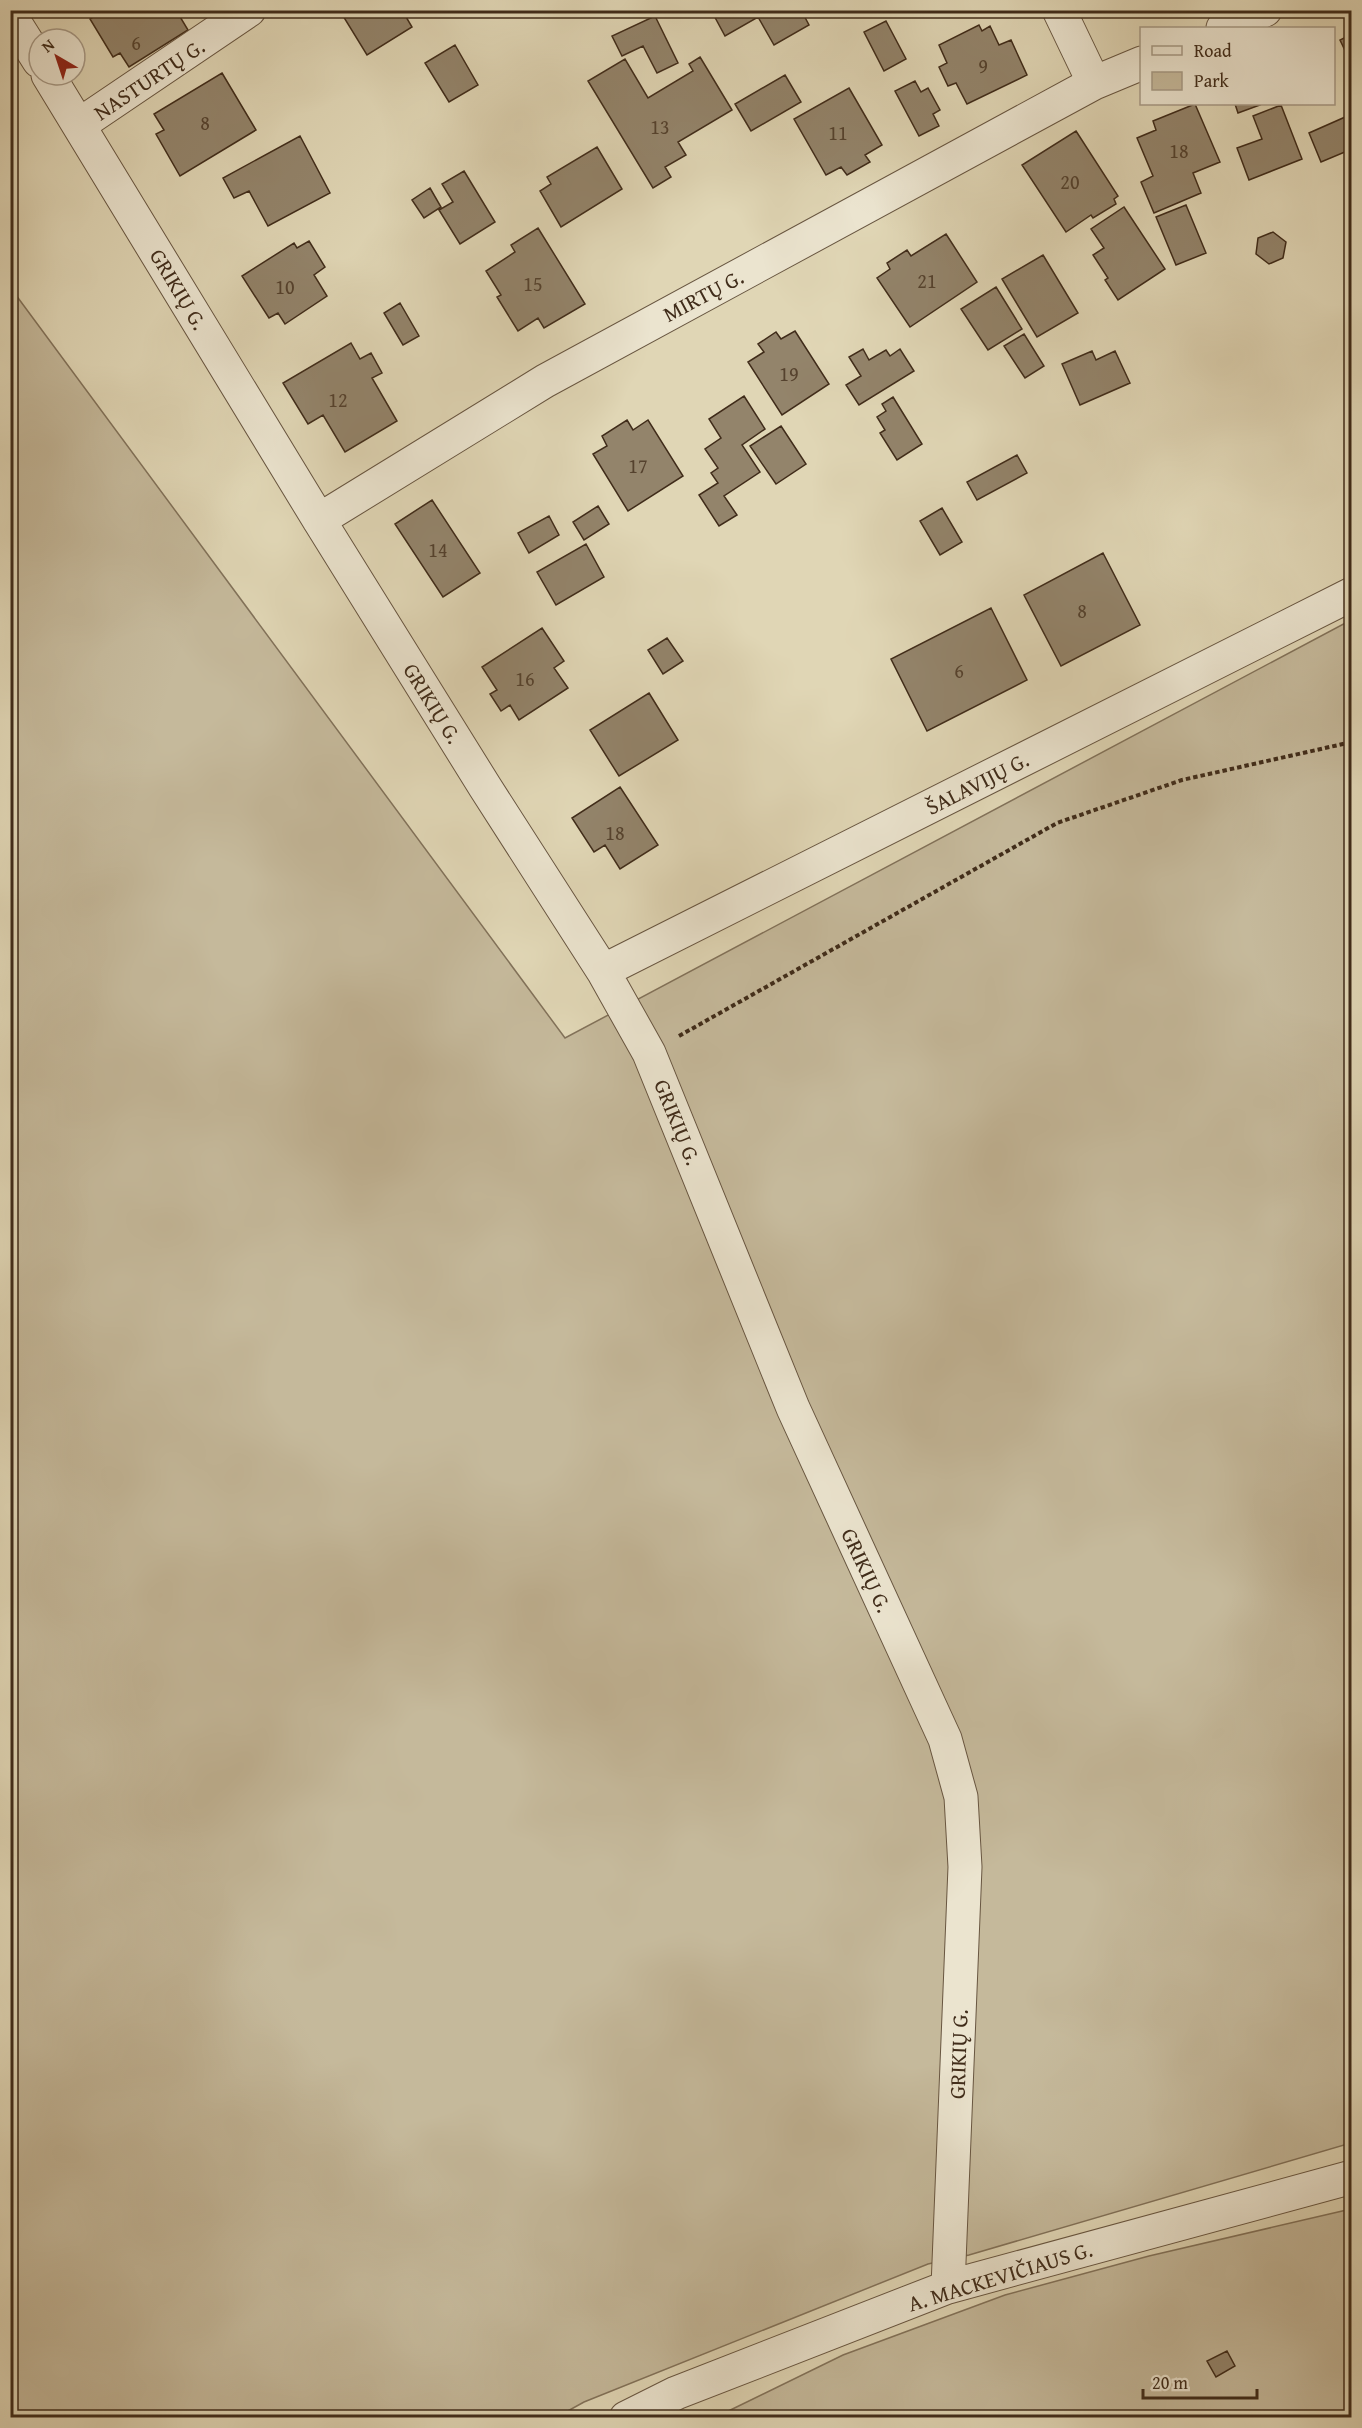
<svg xmlns="http://www.w3.org/2000/svg" width="1362" height="2428" viewBox="0 0 1362 2428" font-family="'Gentium Book Plus',serif">
<rect width="100%" height="100%" fill="#e0d6b5"/>
<filter id="stains"><feTurbulence type="fractalNoise" baseFrequency=".00333" numOctaves="4"/><feColorMatrix values="0 0 0 0 .2 0 0 0 0 .09 0 0 0 0 .02 0 0 0 .5 -.17"/></filter>
<radialGradient id="worn" r=".72"><stop offset=".6" stop-color="#630" stop-opacity="0"/><stop offset="1" stop-color="#630" stop-opacity=".3"/></radialGradient>
<!-- green -->
<path fill="#c5b99b" stroke="#82725a" stroke-width="1.5" d="M10 287 565 1038 1351 620V2143L969 2255 928 2264 584 2402 557 2417H11Z
M1351 2209V2417L714 2418 843 2355 1005 2295 1149 2256Z"/>
<!-- building -->
<path fill="#93846b" stroke="#402c1a" stroke-width="1.5" d="M104 10H176L188 30 129 67 120 53 113 57 90 19Z
M402 10 412 27 367 55 340 11Z
M711 10H801L809 25 774 45 758 17 725 36Z
M655 16 678 63 657 73 643 46 622 56 612 36Z
M886 21 906 59 884 71 864 32Z
M979 25 982 31 990 26 999 45 1011 40 1027 75 967 104 956 83 948 86 939 67 947 63 939 45Z
M1352 34V65L1340 40Z
M455 45 478 85 449 102 425 63Z
M700 57 732 110 678 142 686 155 665 167 671 177 653 188 588 81 625 59 648 98 693 71 689 64Z
M222 73 256 130 180 176 156 134 164 130 154 114Z
M785 75 801 102 751 131 735 104Z
M915 81 921 92 928 88 940 110 933 114 939 126 919 136 895 91Z
M849 88 882 145 865 155 870 162 847 175 841 167 826 175 794 119Z
M1195 104 1220 162 1193 173 1201 193 1154 213 1141 182 1153 176 1137 138 1156 130 1153 121Z
M1235 104H1259L1260 105 1238 113Z
M1281 105 1302 159 1249 180 1237 148 1262 139 1253 116Z
M1352 114V149L1321 162 1309 133Z
M1076 131 1118 196 1114 199 1116 204 1093 218 1091 215 1066 232 1022 165Z
M300 136 330 193 268 226 249 191 234 198 223 178Z
M597 147 622 189 561 227 540 191 551 184 547 177Z
M464 171 495 222 460 244 439 210 453 202 442 184Z
M430 188 441 207 424 218 412 200Z
M1186 205 1206 253 1176 265 1156 217Z
M1124 207 1165 269 1118 300 1105 280 1108 278 1093 255 1104 248 1091 229Z
M538 228 585 304 544 328 538 318 518 331 497 297 501 295 486 271 515 252 511 245Z
M1273 232 1286 242 1283 258 1269 264 1256 254 1258 238Z
M946 234 977 282 910 327 877 278 890 269 887 263 907 250 911 256Z
M309 241 325 267 314 275 327 296 285 324 278 313 269 318 242 276 294 243 297 248Z
M1043 255 1078 313 1037 337 1002 279Z
M996 287 1022 329 988 350 961 309Z
M400 303 419 336 403 345 384 313Z
M795 331 829 384 782 415 748 362 764 352 758 344 776 332 781 339Z
M1024 334 1044 366 1025 378 1004 346Z
M351 343 360 359 371 353 382 373 372 378 397 421 345 452 323 415 308 424 283 383Z
M863 349 869 360 886 350 890 356 900 349 914 371 859 405 846 385 861 376 849 357Z
M1092 351 1096 360 1115 351 1130 383 1080 405 1062 364Z
M744 396 765 429 742 445 760 472 724 496 737 515 719 526 699 495 718 483 711 473 718 468 705 449 721 438 709 419Z
M893 397 922 444 897 460 880 433 885 430 877 417 886 411 882 404Z
M627 420 633 430 648 420 683 476 628 511 593 454 607 446 602 436Z
M781 426 806 464 776 484 750 446Z
M1017 455 1027 473 977 500 967 482Z
M432 500 480 573 443 597 395 524Z
M598 506 609 524 584 540 573 522Z
M942 508 962 542 940 555 920 521Z
M549 516 559 535 529 553 518 533Z
M586 544 604 577 556 605 537 572Z
M1103 553 1140 625 1061 666 1024 595Z
M991 608 1027 680 927 731 891 659Z
M542 628 564 661 554 668 568 688 519 720 510 705 501 711 490 694 497 690 482 667Z
M667 638 683 661 663 674 648 650Z
M649 693 678 740 619 776 590 730Z
M620 787 658 845 620 869 605 845 594 852 572 818Z
M1227 2351 1235 2366 1216 2377 1207 2361Z"/>
<g fill="none" stroke-linecap="round" stroke-linejoin="round">
<!-- minor casing -->
<g stroke="#685641" stroke-width="35">
<path id="minor" d="M1059 10 1094 83
M10 15 39 61
M1223 28 1265 10
M48 75 319 520 485 787 603 971 649 1053 793 1408 945 1739 961 1797 965 1867 948 2287
M79 125 249 10
M319 520 545 381 1094 83 1142 63
M603 971 1352 594
M626 2418 676 2393 948 2287 1352 2177"/>
</g>
<!-- path -->
<path stroke="#402c1a" stroke-width="4" stroke-dasharray="4.5 3" stroke-linecap="butt" d="M679 1036 1057 823 1182 780 1352 742"/>
<!-- minor -->
<use href="#minor" stroke="#ebe4cf" stroke-width="33"/>
</g>
<g text-anchor="middle" dominant-baseline="central" stroke-width="5" stroke-linejoin="round" paint-order="stroke">
<!-- number labels -->
<g font-size="20" fill="#55422e">
<text x="136" y="42">6</text>
<text x="983" y="65">9</text>
<text x="205" y="122">8</text>
<text x="660" y="126">13</text>
<text x="838" y="132">11</text>
<text x="1179" y="150">18</text>
<text x="1070" y="181">20</text>
<text x="927" y="280">21</text>
<text x="533" y="283">15</text>
<text x="285" y="286">10</text>
<text x="789" y="373">19</text>
<text x="338" y="399">12</text>
<text x="638" y="465">17</text>
<text x="438" y="549">14</text>
<text x="1082" y="610">8</text>
<text x="959" y="670">6</text>
<text x="525" y="678">16</text>
<text x="615" y="832">18</text>
</g>
<!-- street labels -->
<g font-size="22" fill="#402c1a" stroke="#ebe4cf">
<text transform="translate(149 79) rotate(-34)">NASTURTŲ G.</text>
<text transform="translate(179 289) rotate(59)">GRIKIŲ G.</text>
<text transform="translate(703 295) rotate(-28)">MIRTŲ G.</text>
<text transform="translate(433 703) rotate(58)">GRIKIŲ G.</text>
<text transform="translate(977 783) rotate(-27)">ŠALAVIJŲ G.</text>
<text transform="translate(678 1122) rotate(68)">GRIKIŲ G.</text>
<text transform="translate(867 1570) rotate(65)">GRIKIŲ G.</text>
<text transform="translate(958 2054) rotate(-88)">GRIKIŲ G.</text>
<text transform="translate(1000 2276) rotate(-17)">A. MACKEVIČIAUS G.</text>
</g>
</g>
<!-- margin -->
<rect width="1362" height="2428" fill="none" stroke="#e0d6b5" stroke-width="36"/>
<rect x="12" y="12" width="1338" height="2404" fill="none" stroke="#402c1a" stroke-width="3"/>
<rect x="18" y="18" width="1326" height="2392" fill="none" stroke="#402c1a" stroke-width="1.5"/>
<!-- legend -->
<rect x="1140" y="27" width="195" height="78" fill="#ebe4cf" stroke="#a79a87" stroke-width="1.5"/>
<rect x="1152" y="46" width="30" height="9" fill="#ebe4cf" stroke="#a79a87" stroke-width="1.5"/>
<text x="1194" y="57" font-size="18" fill="#402c1a">Road</text>
<rect x="1152" y="72" width="30" height="18" fill="#c5b99b" stroke="#a79a87" stroke-width="1.5"/>
<text x="1194" y="87" font-size="18" fill="#402c1a">Park</text>
<!-- north arrow -->
<g transform="translate(57 57) rotate(321)"><circle r="28" fill="#ebe4cf" stroke="#a79a87" stroke-width="1.5"/>
<path d="M0-4.5L10 22L0 15L-10 22Z" fill="#8f2418"/>
<text y="-9" font-size="16" font-weight="bold" text-anchor="middle" fill="#402c1a">N</text>
</g>
<!-- scale -->
<path d="M1143 2389v9h114v-9" fill="none" stroke="#402c1a" stroke-width="3"/>
<text x="1152" y="2389" font-size="18" fill="#402c1a" stroke="#ebe4cf" stroke-width="4.5" paint-order="stroke">20 m</text>
<rect width="100%" height="100%" filter="url(#stains)"/>
<rect width="100%" height="100%" fill="url(#worn)"/>
</svg>
